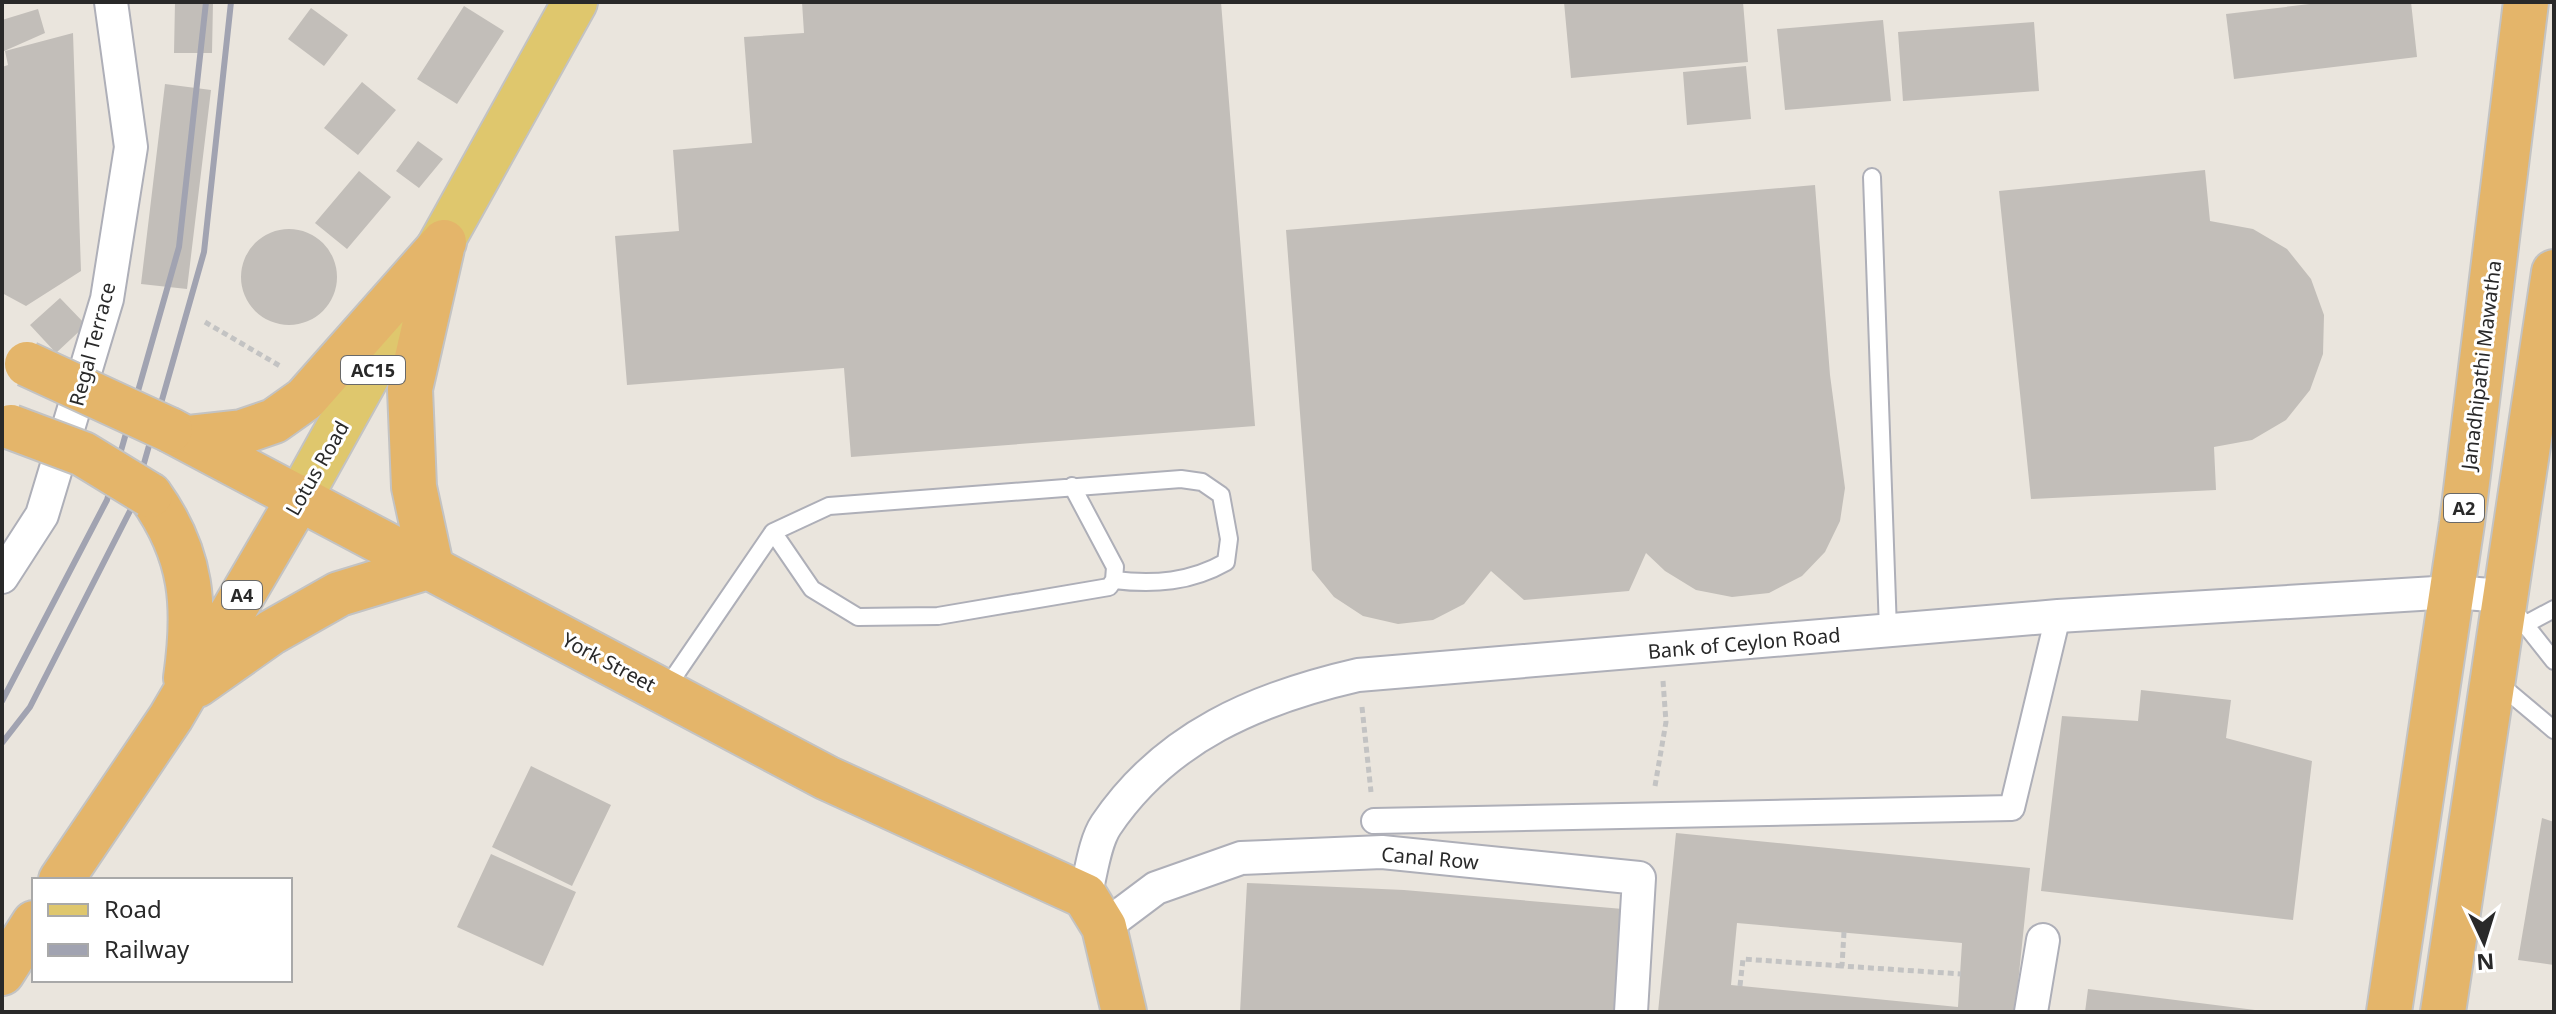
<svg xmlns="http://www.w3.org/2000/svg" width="2556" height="1014" viewBox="0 0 2556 1014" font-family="'Noto Sans',sans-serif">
<rect width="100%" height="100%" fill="#eae5dd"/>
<!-- building -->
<path fill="#c2beb9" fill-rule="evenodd" d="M175 2H213L212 53H174Z
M802 2H1221L1255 426 851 457 844 368 627 385 615 236 679 231 673 150 752 143 744 37 804 33Z
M1564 2H1743L1748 62 1571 78Z
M2327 2H2411L2417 57 2234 79 2226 14Z
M464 6 504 31 457 104 417 79Z
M311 8 348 35 324 66 288 39Z
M38 9 45 33 2 52V20Z
M1883 20 1891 101 1785 110 1777 29Z
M2034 22 2039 91 1903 101 1898 32Z
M73 33 81 271 26 306 2 293V67L8 65 5 51Z
M1746 66 1751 119 1687 125 1683 72Z
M362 82 396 110 358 155 324 128Z
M165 84 211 90 187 289 141 284Z
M418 141 443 159 419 188 396 171Z
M2205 170 2210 221 2253 229 2287 249 2311 279 2324 315 2323 354 2310 390 2286 420 2252 440 2214 447 2216 490 2031 499 1999 191Z
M359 171 391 197 347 249 315 223Z
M1815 185 1830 375 1845 488 1840 521 1825 552 1802 576 1769 593 1732 597 1696 590 1665 571 1646 553 1629 591 1524 600 1491 571 1464 604 1433 620 1398 624 1363 616 1334 597 1312 570 1286 230Z
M241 277a48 48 0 1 1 96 0a48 48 0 1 1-96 0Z
M60 298 86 325 56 353 30 325Z
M2141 690 2231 700 2226 738 2312 761 2293 920 2041 891 2062 716 2138 721Z
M531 766 611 805 572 886 492 847Z
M2542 818 2554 822V965L2518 960Z
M1676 833 2030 868 2015 1012H1658ZM1737 923 1962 943 1958 1007 1731 985Z
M491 854 576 892 543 966 457 927Z
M1247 883 1404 890 1623 909 1617 1012H1240Z
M2088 989 2255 1010V1012H2085Z"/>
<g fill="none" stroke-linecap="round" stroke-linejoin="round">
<!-- service casing -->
<g stroke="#aeafb8" stroke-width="20">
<path id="service" d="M1872 177 1888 630
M773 532 812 589 858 617 938 616 1109 587 1114 580 1115 567 1072 486
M2512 608 2554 661
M2524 625 2554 609
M2498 683 2554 730
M665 690 773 532 829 506 1181 479 1202 482 1221 495 1229 539 1226 562C1191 582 1154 585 1114 580"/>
</g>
<!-- pedestrian casing -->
<g stroke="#aeafb8" stroke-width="28">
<path id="pedestrian" d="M1374 821 2012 808 2058 616"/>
</g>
<!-- minor casing -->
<g stroke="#aeafb8" stroke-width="36">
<path id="minor" d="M2 577 42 515 107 299 131 147 111 2
M1085 896C1091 875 1094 843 1106 825 1166 736 1258 698 1358 675L2058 616 2452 592 2504 596
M1104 927 1156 888 1241 858 1382 852 1639 878 1631 1012
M2031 1012 2043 940"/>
</g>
<!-- primary casing -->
<g stroke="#c3c3c3" stroke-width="48">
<path id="primary" d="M300 497 575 2"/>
</g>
<!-- trunk casing -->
<g stroke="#c3c3c3" stroke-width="48">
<path id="trunk" d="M170 430 827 778 1085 896 1104 927 1124 1012
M187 438 242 432 274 421 305 399 444 242
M150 495C193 555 196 607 186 678
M431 566 414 487 410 389 442 248
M197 685 272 632 339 594 431 566
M61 880 171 717 300 497
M2 973 34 923
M2389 1012 2462 523 2526 2
M2443 1012 2554 272"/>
</g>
<!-- path -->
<path stroke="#c3c3c3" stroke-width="5" stroke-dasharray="6 4" stroke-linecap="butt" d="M205 322 280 366
M1362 707 1371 792
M1655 786 1666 722 1663 681
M1844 932 1842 966 1961 974
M1740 986 1743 959 1842 966"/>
<!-- service -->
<use href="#service" stroke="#fff" stroke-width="16"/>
<!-- pedestrian -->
<use href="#pedestrian" stroke="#fff" stroke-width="24"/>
<!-- minor -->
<use href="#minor" stroke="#fff" stroke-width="32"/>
<!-- primary -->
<use href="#primary" stroke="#dfc76d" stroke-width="44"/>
<!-- trunk -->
<use href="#trunk" stroke="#e4b56a" stroke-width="44"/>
<!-- rail -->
<path stroke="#a1a3b1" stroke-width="6" d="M2 701 107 500 179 247 206 2
M2 743 30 707 131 509 204 252 231 2"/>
<!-- trunk-bridge casing -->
<g stroke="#c3c3c3" stroke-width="48" stroke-linecap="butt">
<path id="trunk-bridge" d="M27 364 170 430
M11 427 83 454 150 495"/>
</g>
<!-- trunk-bridge -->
<use href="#trunk-bridge" stroke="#e4b56a" stroke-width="44"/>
</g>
<g text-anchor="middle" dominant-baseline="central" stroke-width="6" stroke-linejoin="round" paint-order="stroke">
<!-- shield labels -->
<g fill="#fff" stroke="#696969" stroke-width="2">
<rect x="341" y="356" width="64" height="28" rx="6"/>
<rect x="2444" y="494" width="40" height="28" rx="6"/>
<rect x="222" y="581" width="40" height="28" rx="6"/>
</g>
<g font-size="18" font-weight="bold" fill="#292929">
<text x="373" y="370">AC15</text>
<text x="2464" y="508">A2</text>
<text x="242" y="595">A4</text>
</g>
<!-- street labels -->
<g font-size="20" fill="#292929" stroke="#fff">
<text transform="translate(92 344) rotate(-75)">Regal Terrace</text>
<text transform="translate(2481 365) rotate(-83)">Janadhipathi Mawatha</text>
<text transform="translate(317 468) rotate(-60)">Lotus Road</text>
<text transform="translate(1744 643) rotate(-5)">Bank of Ceylon Road</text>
<text transform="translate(609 662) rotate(28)">York Street</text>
<text transform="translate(1430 858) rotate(5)">Canal Row</text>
</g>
</g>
<!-- border -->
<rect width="2556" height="1014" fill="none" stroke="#292929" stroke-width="8"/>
<!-- legend -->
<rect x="32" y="878" width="260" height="104" fill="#ffffff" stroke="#a9a9a9" stroke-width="2"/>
<rect x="48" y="904" width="40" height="12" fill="#dfc76d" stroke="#a9a9a9" stroke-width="2"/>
<text x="104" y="918" font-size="24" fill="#292929">Road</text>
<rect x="48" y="944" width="40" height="12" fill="#a1a3b1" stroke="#a9a9a9" stroke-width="2"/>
<text x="104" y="958" font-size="24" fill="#292929">Railway</text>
<!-- north arrow -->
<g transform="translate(2484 942) rotate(176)" stroke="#ffffff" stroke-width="6" paint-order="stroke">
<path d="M0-6L14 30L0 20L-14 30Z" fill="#292929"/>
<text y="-12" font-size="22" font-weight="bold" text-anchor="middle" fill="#292929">N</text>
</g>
</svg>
